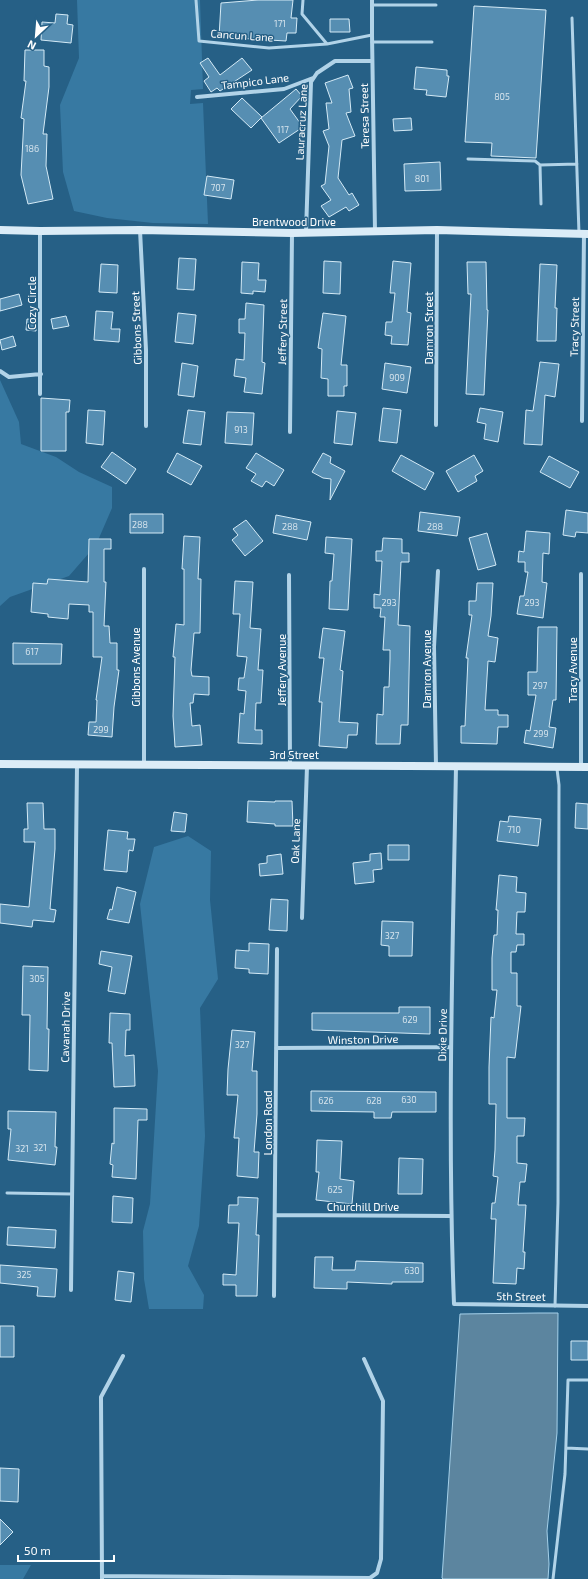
<svg xmlns="http://www.w3.org/2000/svg" width="588" height="1579" viewBox="0 0 588 1579" font-family="'Exo 2',sans-serif">
<rect width="100%" height="100%" fill="#266086"/>
<!-- green -->
<path fill="#3779a2" d="M77 0H200L203 89 191 90 190 104 203 103 208 224 153 223 107 218 74 211 63 172 60 105 79 58Z
M0 380 19 422 21 444 56 457 79 472 112 487V508L96 545 69 576 10 597 0 606Z
M188 836 211 851 210 900 218 979 200 1008 205 1136 199 1226 188 1266 204 1295 203 1309H149L144 1279 143 1231 150 1204 158 1071 140 904 154 847Z
M0 1565H31L23 1579H0Z"/>
<!-- water -->
<path fill="#5c859f" stroke="#a5d0e9" d="M538 1313H558L557 1433 547 1531 549 1564 548 1579H443L442 1578 460 1314Z"/>
<!-- building -->
<path fill="#568eb2" stroke="#d4eaf6" d="M258 0H293L291 18H297L296 33H287L286 41 219 37 221 3Z
M474 6 546 10 536 158 491 156 492 143 465 142Z
M56 14 68 15 67 24 73 25 71 43 41 40 42 22 55 23Z
M330 19H349L350 32H330Z
M25 50H44V66L49 67V87L43 134H47L46 166 53 199 28 204 21 175 24 119 21 118 26 81H24Z
M208 58 220 75 242 58 252 70 220 91 217 88 211 92 204 81 209 77 200 63Z
M416 67 447 70V76H449L446 97 426 95 427 90 414 89Z
M348 75 353 88 349 89 351 112 346 113 355 136 342 140 338 178 349 195 352 193 359 205 349 211 346 207 329 217 321 206 331 200 321 186 325 184 329 146 323 131 329 129 326 103H332L325 83Z
M296 89 302 96 290 109 303 127 279 143 261 118Z
M242 98 262 117 251 128 231 109Z
M411 118 412 130 394 131 393 119Z
M440 162 441 190 405 191 404 164Z
M207 176 234 180 231 199 204 195Z
M179 258 196 259 194 290 177 289Z
M324 261 341 262 340 294 323 293Z
M393 261 411 263 407 312 411 313 408 345 391 344 392 336 385 335 386 322H392L395 293H390Z
M242 262 259 263 258 280H266L265 292 253 291V294L241 293Z
M467 262H486L487 310H488L484 395 466 394 471 294H468Z
M101 264 118 265 117 293 99 292Z
M540 264 557 265 555 308H557L556 341H537Z
M19 294 22 305 0 311V299Z
M246 303 264 305 262 362 265 363 262 394 244 392 246 378 234 376 236 359 244 360 245 333H239V319H245Z
M96 311 113 312 111 329H120L119 342 94 340Z
M178 313 196 315 193 344 175 342Z
M323 313 346 316 341 365H347V386H344V396H328V379L321 378 322 349 318 348Z
M66 316 69 326 53 329 51 319Z
M27 319 36 320V331L26 330Z
M13 336 16 346 2 350 0 340Z
M540 362 559 364 555 397 545 395 542 445 524 444 526 410 533 411Z
M182 363 198 366 194 397 178 395Z
M385 363 411 367 407 393 382 389Z
M41 398 70 400 69 412H66V451H41Z
M383 408 401 410 397 443 379 441Z
M480 408 503 412 498 442 484 439 486 424 477 422Z
M88 410 105 411 103 445 86 443Z
M188 410 205 412 201 445 183 443Z
M337 411 356 413 352 445 334 443Z
M227 412 254 413 252 445 225 443Z
M112 452 136 469 126 484 101 467Z
M177 453 202 466 191 485 167 472Z
M256 453 284 470 274 486 266 481 262 487 251 481 256 474 246 468Z
M323 453 331 457 330 463 345 471 330 500 331 479 323 478 312 472Z
M401 455 434 473 425 490 392 471Z
M474 455 483 471 475 476 477 481 458 492 446 471Z
M549 456 579 472 570 488 540 472Z
M566 510 588 513V533L576 532 575 537 563 535Z
M420 512 460 517 457 536 418 531Z
M130 514H163V533H130Z
M276 515 311 522 307 540 273 533Z
M246 520 263 541 245 556 232 540 238 535 233 529Z
M526 531 550 533 549 554 543 553 542 582 547 583 543 618 517 614 520 596H524L528 572H525V562H518L519 551 524 552Z
M487 533 496 565 478 570 469 538Z
M184 536 200 537 198 579H201L200 633H194L191 670 192 676 209 677V695L194 694 193 703H190L192 726 200 725 202 745 175 747 173 716 175 657H173L176 624 184 625V569H182Z
M326 537 352 539 348 610 329 609 330 581H332L334 554 325 553Z
M383 538 402 539V553H409V562H401L398 625 410 626 408 725H401L400 744H376L377 714 383 715 384 687H389L390 659V650H383L385 617H380L381 608H374V594L380 595 382 561H376V551H382Z
M89 539H111V549H104V582H106L104 626H109L110 643H117V670H119L114 707 112 737 88 735 89 722H96L97 700H96L102 657H93V612H89V605L69 604 68 619 48 617V614L31 612 33 583 47 584 48 579 88 582Z
M235 581 253 582 250 628 261 629 258 670H263L261 703H256L255 730H262V744L238 743 240 713 244 714 246 691 238 690 239 678H244L247 657 237 656 240 614H233Z
M477 583H493L491 616 488 636 498 638 495 662 488 661 485 710H498V715H508V727H498L497 744 461 743V726H465L468 658H466L472 615H469V601H476Z
M538 627H557L556 700H553L549 727 556 728 553 748 524 743 526 730 530 731 536 695H528V672H537Z
M323 628 345 631 340 670 343 671 339 722 358 723 357 735H348L347 748 319 746 322 702H319L324 658H319Z
M13 643 62 644 61 664H13Z
M248 801 275 802V801H292L293 826H275V824L247 822Z
M27 803H43L44 829H55V849L50 909 56 910 54 922 33 920 32 927 0 923V904L29 907 35 842H24V829H28Z
M576 803 588 804V829L575 828Z
M174 812 187 814 185 832 171 831Z
M509 816 541 819 538 846 497 841 500 821 508 822Z
M108 830 128 832 127 839H135L133 851 129 850 127 872 104 870Z
M388 845H409V860H388Z
M381 853 382 869 373 870 374 882 355 884 353 863 370 861V854Z
M281 854 283 874 260 876 259 864 267 863V856Z
M499 875 517 877 516 892 526 893 525 912H517L516 934H524V945H517L516 952H511V973H517V1006H521L515 1058 507 1057V1118H525L524 1136H517V1163L527 1164 525 1182H520L518 1205H526L523 1252H525L524 1269 517 1268 516 1284 493 1283 496 1219H491L492 1203H495L498 1177 493 1176 495 1150 496 1104H489V1067L491 1017 494 1018 497 990H492V958L494 935H497L498 910H496Z
M117 887 136 892 129 923 107 919 110 909 112 910Z
M271 899 288 900 287 931 269 930Z
M382 921 413 922 412 956H389V946L381 945Z
M249 943 269 944 268 974 249 973V969L235 968 236 950 249 951Z
M101 951 132 956 125 994 108 991 112 967 99 964Z
M23 966 48 967 47 1029H49L48 1071 29 1070 30 1015H22Z
M399 1007H430V1034L312 1030V1013H399Z
M110 1013 130 1014V1030H126L125 1056 134 1055 135 1086 114 1087 112 1043H109Z
M232 1030 255 1032 252 1071H257V1114L254 1152H259L258 1178 237 1176 239 1138H234L238 1095H227L228 1069Z
M311 1091 436 1092V1112H392L391 1118H374V1112L311 1111Z
M114 1108 147 1109V1120H138L136 1179 112 1177 113 1165 110 1164 112 1143 114 1144Z
M8 1111 56 1112 55 1147H57L55 1165 8 1160 11 1129H8Z
M317 1140 342 1141 340 1179 354 1181 352 1204 316 1200 319 1172H316Z
M399 1158 423 1159 422 1194H398Z
M113 1196 133 1198 132 1223 112 1222Z
M238 1197 258 1198 256 1235H259L257 1296H236V1285H223V1274L236 1275 239 1223H228L229 1205H238Z
M8 1227 56 1230 55 1248 7 1245Z
M315 1257H333L332 1270H355L356 1261 423 1263V1282H392V1284L347 1282V1289L314 1288Z
M0 1265 57 1269 55 1297 37 1296 38 1287 0 1283Z
M118 1271 134 1273 131 1302 115 1300Z
M0 1326H14V1357H0Z
M571 1341H588V1360H571Z
M0 1468 19 1469 18 1502 0 1501Z
M0 1519 13 1532 0 1545Z"/>
<g fill="none" stroke-linecap="round" stroke-linejoin="round">
<!-- lane -->
<path stroke="#b1d3e8" stroke-width="3" d="M196 0 199 41 269 48 327 44 372 35
M303 0 302 14 327 44
M372 5H436
M572 18 579 234
M372 42H432
M468 159 535 161 540 165
M541 204 540 165 577 164
M7 1193 72 1194
M555 1306 558 1203 559 785 557 769
M566 1448 588 1449
M553 1579 565 1474 568 1380H588"/>
<!-- street -->
<path stroke="#b1d3e8" stroke-width="4" d="M372 0V35L375 231
M197 97 284 89 313 78
M140 230 146 350V426
M40 231V394
M306 232 311 82 317 73 335 61H372
M0 371 9 377 41 374
M582 421 584 234
M436 425 437 230
M290 432 292 233
M144 569V764
M581 574V767
M289 575 290 765
M436 766 434 647 438 571
M456 766C453 945 447 1125 454 1304L588 1306
M302 918 307 766
M276 1048 451 1047
M276 1215 451 1216
M71 1290 77 765
M274 1296 277 949
M102 1576 370 1578 377 1573 381 1559 383 1401 364 1359
M102 1579 101 1397 123 1356"/>
<!-- secondary -->
<path stroke="#dbecf7" stroke-width="8" d="M0 230 40 231 140 230 292 233 437 230 588 234
M0 764 588 767"/>
</g>
<g text-anchor="middle" dominant-baseline="central" stroke-width="3" stroke-linejoin="round" paint-order="stroke">
<!-- number labels -->
<g font-size="9" fill="#d5e3ec">
<text x="280" y="23">171</text>
<text x="502" y="96">805</text>
<text x="283" y="129">117</text>
<text x="32" y="148">186</text>
<text x="422" y="178">801</text>
<text x="218" y="187">707</text>
<text x="397" y="377">909</text>
<text x="241" y="429">913</text>
<text x="140" y="524">288</text>
<text x="290" y="526">288</text>
<text x="435" y="526">288</text>
<text x="389" y="602">293</text>
<text x="532" y="602">293</text>
<text x="32" y="651">617</text>
<text x="540" y="685">297</text>
<text x="101" y="729">299</text>
<text x="541" y="733">299</text>
<text x="514" y="829">710</text>
<text x="392" y="935">327</text>
<text x="37" y="978">305</text>
<text x="410" y="1019">629</text>
<text x="242" y="1044">327</text>
<text x="409" y="1099">630</text>
<text x="326" y="1100">626</text>
<text x="374" y="1100">628</text>
<text x="40" y="1147">321</text>
<text x="22" y="1148">321</text>
<text x="335" y="1189">625</text>
<text x="412" y="1270">630</text>
<text x="24" y="1274">325</text>
</g>
<!-- street labels -->
<g font-size="11" fill="#fff" stroke="#266086">
<text transform="translate(242 35) rotate(4)">Cancun Lane</text>
<text transform="translate(255 81) rotate(-7)">Tampico Lane</text>
<text transform="translate(364 116) rotate(-91)">Teresa Street</text>
<text transform="translate(301 122) rotate(-87)">Lauracruz Lane</text>
<text x="294" y="221">Brentwood Drive</text>
<text transform="translate(31 303) rotate(-90)">Cozy Circle</text>
<text transform="translate(574 327) rotate(-89)">Tracy Street</text>
<text transform="translate(136 328) rotate(-92)">Gibbons Street</text>
<text transform="translate(428 328) rotate(-90)">Damron Street</text>
<text transform="translate(282 332) rotate(-89)">Jeffery Street</text>
<text transform="translate(135 667) rotate(-90)">Gibbons Avenue</text>
<text transform="translate(426 669) rotate(-90)">Damron Avenue</text>
<text transform="translate(281 670) rotate(-90)">Jeffery Avenue</text>
<text transform="translate(572 670) rotate(-90)">Tracy Avenue</text>
<text x="294" y="754">3rd Street</text>
<text transform="translate(295 841) rotate(-88)">Oak Lane</text>
<text transform="translate(65 1027) rotate(-89)">Cavanah Drive</text>
<text transform="translate(442 1035) rotate(-89)">Dixie Drive</text>
<text transform="translate(363 1039) rotate(-1)">Winston Drive</text>
<text transform="translate(267 1123) rotate(-90)">London Road</text>
<text x="363" y="1206">Churchill Drive</text>
<text transform="translate(521 1296) rotate(1)">5th Street</text>
</g>
</g>
<!-- north arrow -->
<g transform="translate(36 36) rotate(206)" stroke="#266086" stroke-width="3" paint-order="stroke">
<path d="M0-3L7 15L0 10L-7 15Z" fill="#ffffff"/>
<text y="-6" font-size="11" font-weight="bold" text-anchor="middle" fill="#ffffff">N</text>
</g>
<!-- scale -->
<path d="M18 1555v6h96v-6" fill="none" stroke="#ffffff" stroke-width="2"/>
<text x="24" y="1555" font-size="12" fill="#ffffff" stroke="#266086" stroke-width="3" paint-order="stroke">50 m</text>
</svg>
